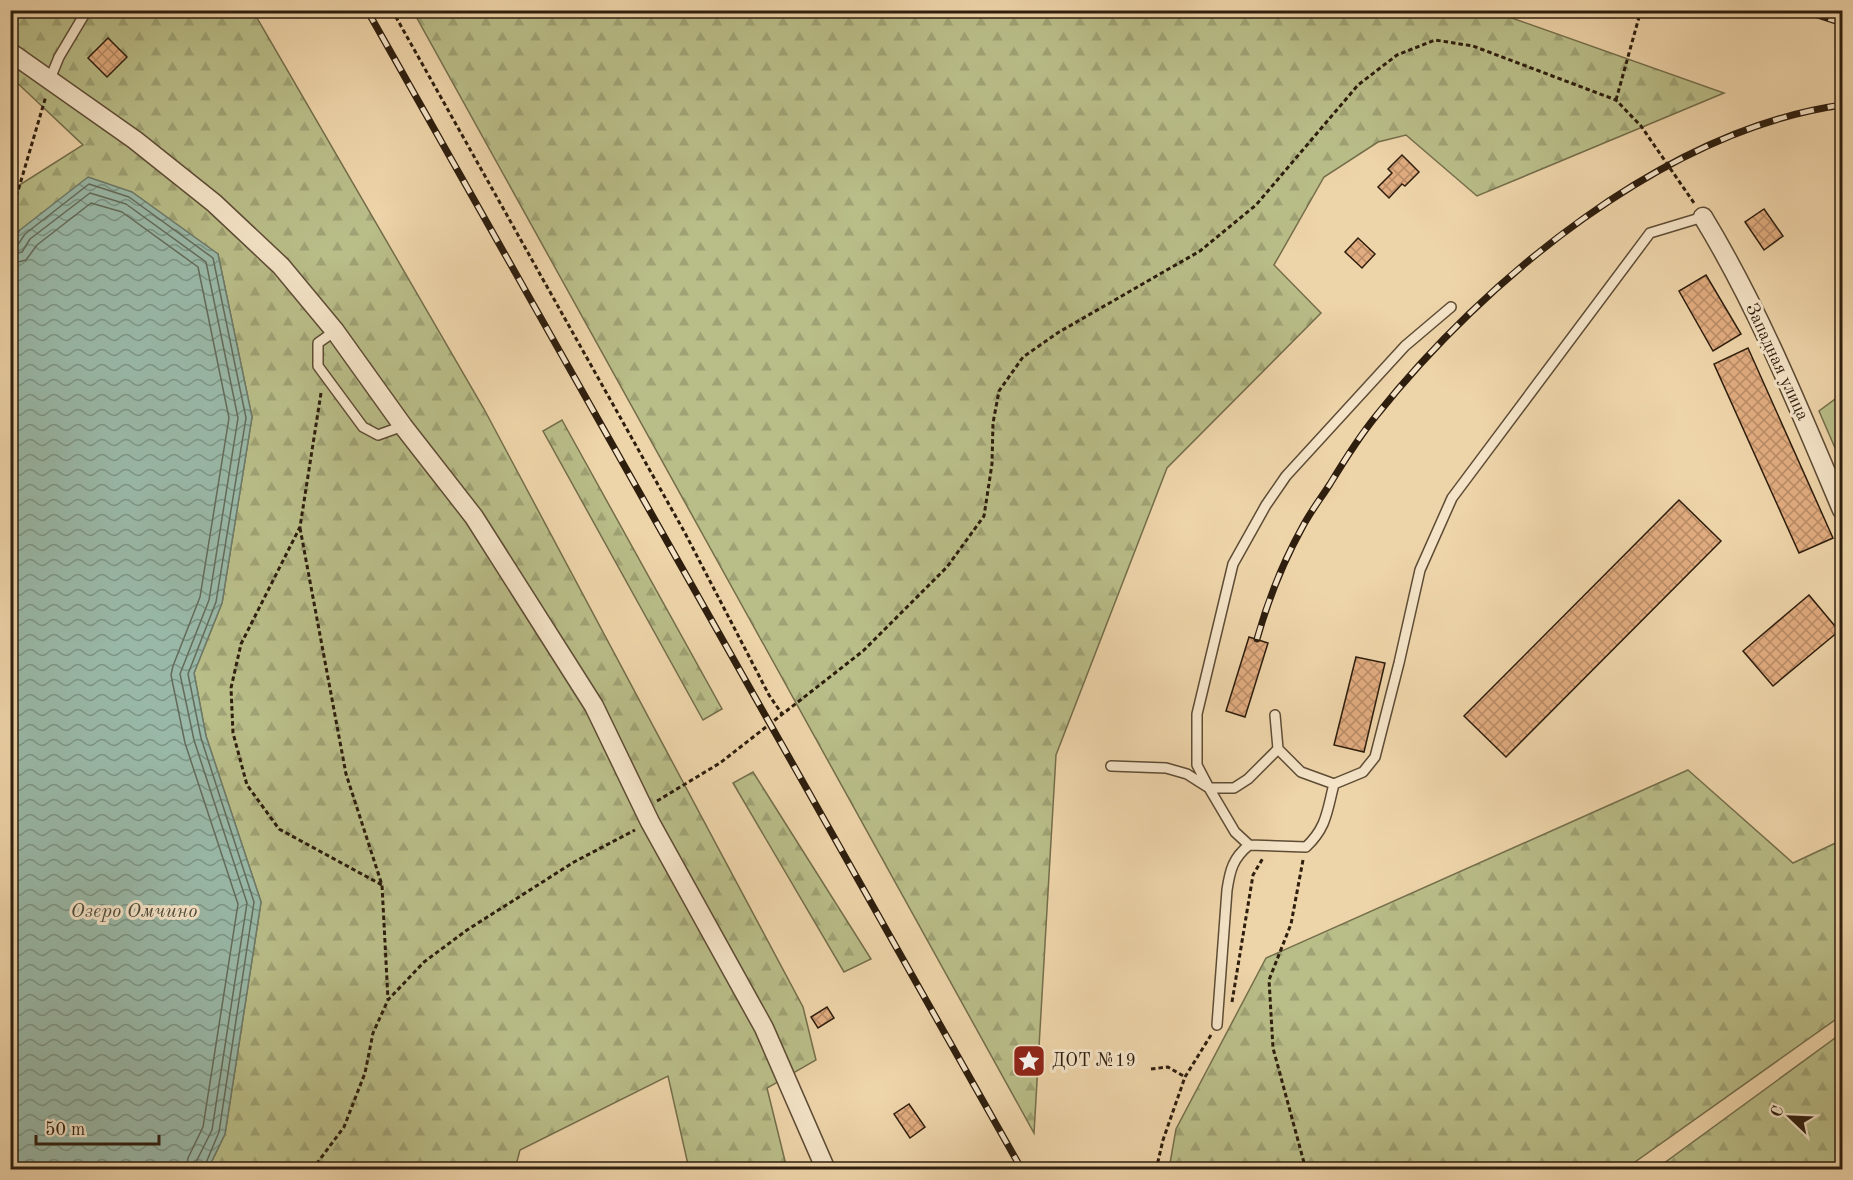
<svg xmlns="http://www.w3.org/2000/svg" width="1853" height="1180" viewBox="0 0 1853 1180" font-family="'Old Standard TT',serif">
<defs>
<pattern id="forest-firs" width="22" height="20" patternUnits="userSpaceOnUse" patternTransform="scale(1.5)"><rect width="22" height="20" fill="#b9bd88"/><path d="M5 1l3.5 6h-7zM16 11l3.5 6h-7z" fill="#9fa274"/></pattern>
<pattern id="water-waves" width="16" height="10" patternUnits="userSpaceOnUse" patternTransform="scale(1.5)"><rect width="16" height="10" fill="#99b8a7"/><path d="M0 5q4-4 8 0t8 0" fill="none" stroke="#7d9586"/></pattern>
<pattern id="building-cross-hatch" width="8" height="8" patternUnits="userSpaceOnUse" patternTransform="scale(1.5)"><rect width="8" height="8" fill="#e1ac7f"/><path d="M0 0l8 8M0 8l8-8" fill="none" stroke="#b78b66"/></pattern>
</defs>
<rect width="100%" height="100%" fill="#eed4a9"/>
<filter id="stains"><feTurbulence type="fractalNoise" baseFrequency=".00333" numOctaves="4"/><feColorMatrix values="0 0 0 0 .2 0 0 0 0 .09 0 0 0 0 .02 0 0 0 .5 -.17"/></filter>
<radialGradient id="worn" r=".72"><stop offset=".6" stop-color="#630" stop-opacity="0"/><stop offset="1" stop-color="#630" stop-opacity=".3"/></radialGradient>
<!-- forest -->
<path fill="url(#forest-firs)" stroke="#746e4b" stroke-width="1.5" d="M11 11H253L484 409 803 1007 816 1060 767 1088 787 1169H689L668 1076 520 1150 515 1169H208L225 1134 261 902 206 736 194 673 222 603 252 417 218 254 20 230 11 246 10 191 83 145 11 77Z
M413 11H1492L1724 93 1477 196 1406 135 1378 142 1324 177 1274 265 1321 313 1167 468 1056 755 1034 1133Z
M1842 394V464L1819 411Z
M562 420 722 709 703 720 543 431Z
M1688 770 1793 863 1842 840V1015L1625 1169H1169L1176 1129 1266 958Z
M753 772 871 959 844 972 733 783Z
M1842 1033V1169H1656Z"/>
<!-- water -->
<path fill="url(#water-waves)" stroke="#6e7a6a" stroke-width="1.5" d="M88 177 132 192 218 254 252 417 222 603 194 673 206 736 261 902 225 1134 208 1169H11V246L20 230Z"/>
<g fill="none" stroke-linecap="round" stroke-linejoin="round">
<!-- shore -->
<path stroke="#646b5a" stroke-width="1.5" d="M10 248 17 246 25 234 89 184 129 197 213 258 246 418 216 602 188 674 201 738 254 902 219 1132 203 1170
M10 255 22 252 30 239 90 193 126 204 206 262 238 418 209 600 180 674 194 740 247 903 212 1130 196 1162 195 1170
M10 264 26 260 37 245 91 203 122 212 198 267 229 418 200 597 173 666 171 675 185 743 238 904 203 1127 188 1158 186 1170"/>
</g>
<!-- building -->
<path fill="url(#building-cross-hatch)" stroke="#2e1e0e" stroke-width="1.5" d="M108 38 127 57 107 77 88 58Z
M1402 155 1419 172 1405 186 1402 184 1389 198 1378 187 1392 173 1388 169Z
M1764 209 1783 236 1764 250 1745 222Z
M1358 238 1375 254 1362 268 1345 252Z
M1706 275 1741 334 1713 351 1679 291Z
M1748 348 1833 538 1799 553 1714 364Z
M1679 500 1721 541 1506 757 1464 716Z
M1809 595 1839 631 1773 686 1743 651Z
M1249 637 1268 643 1245 717 1226 711Z
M1356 657 1385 663 1364 752 1334 745Z
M827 1007 834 1018 818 1028 811 1017Z
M909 1104 925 1127 910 1138 894 1114Z
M629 1163 638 1170H625Z"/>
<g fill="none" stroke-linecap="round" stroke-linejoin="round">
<!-- service casing -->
<g stroke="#5e4c35" stroke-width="12">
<path id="service" d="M50 79 59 57 87 10
M335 331 318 343V366L363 427 378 435 403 426
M1275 715 1278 749 1301 772 1334 784 1363 772 1375 757 1399 663 1420 570 1452 498 1650 233 1703 217
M1278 749 1248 779 1234 788H1209L1197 765V714L1233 564 1266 505 1286 476 1405 346 1451 307
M1111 766 1166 768 1187 774 1209 788 1235 832 1249 845
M1217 1025 1227 890C1230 870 1233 858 1249 845L1306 847C1327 827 1327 811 1334 784"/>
</g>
<!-- minor casing -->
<g stroke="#5e4c35" stroke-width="21">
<path id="minor" d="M10 52 135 140 214 203 281 266 335 331 403 426 474 517 594 706 650 822 764 1028 826 1170
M1703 217C1759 309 1800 411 1842 510"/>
</g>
<!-- path -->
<path stroke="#2e1e0e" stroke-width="3" stroke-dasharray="4.5 3" stroke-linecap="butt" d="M392 10 685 533 769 695 782 714
M1616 100 1641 10
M10 218 46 96
M321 393 300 527 241 644 231 688 233 733 247 785 279 829 382 885
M300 528 346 774 382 885 388 1000
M657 801 720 763 863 651 947 567 984 516 992 464 993 423 999 391 1023 357 1059 332 1200 251 1256 205 1358 85 1397 55 1435 40 1473 46 1616 100 1641 126 1694 203
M1303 860 1291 924 1269 980 1273 1048 1306 1170
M1232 1002 1253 875 1263 858
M1151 1069 1168 1067 1185 1077
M312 1170 344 1127 365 1073 373 1033 388 1000 424 962 467 930 574 862 635 830
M1156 1170 1163 1140 1185 1077 1211 1035"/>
<!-- service -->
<use href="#service" stroke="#f4e3c7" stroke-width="9"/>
<!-- minor -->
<use href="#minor" stroke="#f4e3c7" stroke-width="18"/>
<!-- rail casing -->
<g stroke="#2e1e0e" stroke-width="7">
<path id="rail" d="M367 10 1022 1170
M1802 10 1842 23
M1257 639C1268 600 1283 562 1303 526 1311 511 1321 498 1330 484 1344 461 1359 437 1376 416 1485 279 1665 130 1842 105"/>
</g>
<!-- rail -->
<use href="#rail" stroke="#f4e3c7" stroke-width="4.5" stroke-dasharray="14" stroke-linecap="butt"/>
</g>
<!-- icons -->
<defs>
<g id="sight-square" transform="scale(1.725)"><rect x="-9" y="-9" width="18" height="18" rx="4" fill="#8f2418" stroke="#f4e3c7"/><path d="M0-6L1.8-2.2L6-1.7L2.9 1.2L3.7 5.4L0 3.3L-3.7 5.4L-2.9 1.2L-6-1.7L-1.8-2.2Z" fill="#fff"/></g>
</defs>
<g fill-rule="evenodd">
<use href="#sight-square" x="1029" y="1061"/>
</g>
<g text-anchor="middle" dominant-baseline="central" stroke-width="6" stroke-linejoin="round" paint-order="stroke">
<!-- street labels -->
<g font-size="18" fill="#2e1e0e" stroke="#f4e3c7">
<text transform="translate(1777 362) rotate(65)">Западная улица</text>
</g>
<!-- poi labels -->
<g font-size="18" fill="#2e1e0e" stroke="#f4e3c7" text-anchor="start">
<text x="1052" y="1061">ДОТ №19</text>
</g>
<!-- water labels -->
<g font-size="20" font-style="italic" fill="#4e4c3c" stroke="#f4e3c7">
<text x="134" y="912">Озеро Омчино</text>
</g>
</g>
<!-- margin -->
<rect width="1853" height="1180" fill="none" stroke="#eed4a9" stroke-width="36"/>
<rect x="12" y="12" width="1829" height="1156" fill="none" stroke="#2e1e0e" stroke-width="3"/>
<rect x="18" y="18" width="1817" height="1144" fill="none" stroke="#2e1e0e" stroke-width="1.5"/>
<!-- north arrow -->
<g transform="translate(1790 1117) rotate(293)" stroke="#f4e3c7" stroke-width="4.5" paint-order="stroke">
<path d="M0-4.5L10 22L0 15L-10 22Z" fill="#2e1e0e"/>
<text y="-9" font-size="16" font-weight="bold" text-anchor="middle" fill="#2e1e0e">С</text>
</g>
<!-- scale -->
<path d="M36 1135v9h123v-9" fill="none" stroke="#2e1e0e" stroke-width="3"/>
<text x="45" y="1135" font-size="18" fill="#2e1e0e" stroke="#f4e3c7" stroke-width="4.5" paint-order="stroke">50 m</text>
<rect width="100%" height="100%" filter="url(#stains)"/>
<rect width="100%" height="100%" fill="url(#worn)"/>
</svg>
